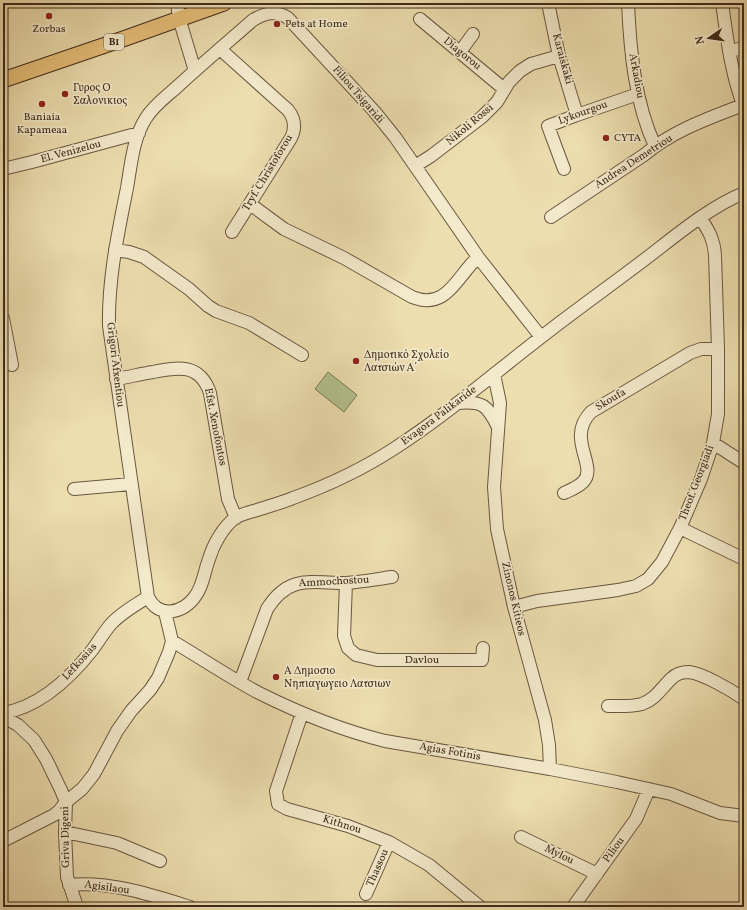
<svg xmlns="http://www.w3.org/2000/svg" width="747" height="910" viewBox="0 0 747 910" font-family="Vollkorn,serif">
<rect width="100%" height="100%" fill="#eddeaf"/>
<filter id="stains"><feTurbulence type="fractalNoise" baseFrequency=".005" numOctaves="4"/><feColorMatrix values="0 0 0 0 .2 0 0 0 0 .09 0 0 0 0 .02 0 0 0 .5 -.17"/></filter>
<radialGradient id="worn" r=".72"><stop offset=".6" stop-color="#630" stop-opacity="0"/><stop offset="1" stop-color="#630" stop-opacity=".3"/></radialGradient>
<!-- green -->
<path fill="#b3c28e" stroke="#787655" d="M328 372 357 395 344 412 315 389Z"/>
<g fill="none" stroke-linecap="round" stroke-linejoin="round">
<!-- minor casing -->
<g stroke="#6a5741" stroke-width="14">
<path id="minor" d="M177 3 179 18 195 71
M548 3 559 56 577 115
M628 3C630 51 635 103 655 146
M722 3C727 38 731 74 744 107
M420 19 504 89
M220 49 288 110C295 119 296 128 291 138L232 232
M729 51 744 48
M460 52 473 34
M415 166 431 156 482 117 497 102 509 82 520 71 531 64 559 56
M3 169 32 162 139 133
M564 169 548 126 577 115 638 94
M250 204 284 229 344 258 412 297C447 311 457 276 478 257
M551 217 644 155C672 131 709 118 743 105
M115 250 129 252 144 257 189 289 208 306 216 311 249 323 302 355
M3 318 12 365
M541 337 478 257 395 137 374 111 288 18C276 10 265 13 253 20 228 42 203 63 178 86 167 96 154 105 146 118 133 138 131 165 127 188 118 233 108 279 109 326L148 597C158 618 181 614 194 598 203 587 204 572 209 559 213 545 223 527 235 518 241 514 250 512 257 510 269 506 281 503 293 498 329 485 363 469 395 448 446 415 492 375 540 338 573 312 607 288 640 263 672 239 707 208 744 193
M494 374 500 403 494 487 497 529 514 607 545 720 549 745 550 769
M116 379C128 377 141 374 153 372 178 367 200 363 210 393L228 499 236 518
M458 403C483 401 487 405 498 427
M713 443 744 463
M74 489 131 484
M564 493C570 490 577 488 583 482 599 466 565 439 591 412L690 353 701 349H718
M680 528 744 559
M346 583 344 636 348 648 356 655 377 660H482L483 648
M514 607 537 601 618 590 636 586 648 579 662 562 680 528 701 479 713 443 718 414V349L715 255C714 240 709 231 701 219
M172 641C201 658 229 677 259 693 299 713 341 730 385 741L550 769 617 782 671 794 720 813 744 816
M240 682 267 609C289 574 311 583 346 583 362 582 377 579 392 577
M608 706C619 706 631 707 642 704 656 699 662 687 672 678 676 674 683 672 689 672 704 674 731 690 744 699
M3 713C40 707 71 677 93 649 99 641 104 632 111 624 121 613 135 605 148 597
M302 713 276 791 278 804 287 809 348 826 389 842 429 865 480 907
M3 717 18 725 34 740 46 759 61 790 66 802 65 832 67 877 77 907
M65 832 117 843 160 861
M521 837 597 874
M3 841 54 815 59 811 66 802 82 789 94 774 117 731 131 711 150 690 158 678 169 652 172 641 165 612
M69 885C110 881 152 895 190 907
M366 894 389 842
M573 907 636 819 649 789"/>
</g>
<!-- major casing -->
<g stroke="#3e2a1c" stroke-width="17">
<path id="major" d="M3 80 123 39 224 3"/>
</g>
<!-- minor -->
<use href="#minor" stroke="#f3eacb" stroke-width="12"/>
<!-- major -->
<use href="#major" stroke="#e6bf78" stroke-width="15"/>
</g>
<!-- markers -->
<g fill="#8f2418" stroke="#f3eacb" stroke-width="1.5">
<circle cx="49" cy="16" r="4"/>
<circle cx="277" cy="24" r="4"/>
<circle cx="65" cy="94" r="4"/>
<circle cx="42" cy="104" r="4"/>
<circle cx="606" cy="138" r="4"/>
<circle cx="356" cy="361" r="4"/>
<circle cx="276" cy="677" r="4"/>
</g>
<g text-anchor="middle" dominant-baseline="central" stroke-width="3.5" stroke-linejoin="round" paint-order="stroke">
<!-- shield labels -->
<rect fill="#f3eacb" stroke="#746450" stroke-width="1" x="104" y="34" width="20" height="16" rx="3"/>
<g font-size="10" font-weight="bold" fill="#3e2a1c">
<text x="114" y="42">B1</text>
</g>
<!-- poi labels -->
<g font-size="11" fill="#3e2a1c" stroke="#f3eacb" text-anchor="start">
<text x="285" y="24">Pets at Home</text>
<text x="49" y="29" text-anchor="middle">Zorbas</text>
<text x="73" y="88">Γυρος Ο<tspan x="73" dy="13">Σαλονικιος</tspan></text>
<text x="42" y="117" text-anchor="middle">Baniaia<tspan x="42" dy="13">Kapameaa</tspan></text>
<text x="614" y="138">CYTA</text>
<text x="364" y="355">Δημοτικό Σχολείο<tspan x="364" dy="13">Λατσιών Α΄</tspan></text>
<text x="284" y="671">Α Δημοσιο<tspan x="284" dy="13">Νηπιαγωγειο Λατσιων</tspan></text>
</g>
<!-- street labels -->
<g font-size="11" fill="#3e2a1c" stroke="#f3eacb">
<text transform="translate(462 54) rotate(39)">Diagorou</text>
<text transform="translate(562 59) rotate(75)">Karaiskaki</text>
<text transform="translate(636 76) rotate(80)">Arkadiou</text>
<text transform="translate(358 95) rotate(49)">Filiou Tsigaridi</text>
<text transform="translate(583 113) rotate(-20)">Lykourgou</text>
<text transform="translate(470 125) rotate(-40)">Nikoli Rossi</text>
<text transform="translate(71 152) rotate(-15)">El. Venizelou</text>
<text transform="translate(634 162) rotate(-33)">Andrea Demetriou</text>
<text transform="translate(268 173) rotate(-59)">Tryf. Christoforou</text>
<text transform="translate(115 365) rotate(83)">Grigori Afxentiou</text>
<text transform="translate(611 400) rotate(-31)">Skoufa</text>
<text transform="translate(439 416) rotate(-37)">Evagora Palikaride</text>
<text transform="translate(215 427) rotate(79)">Efst. Xenofontos</text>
<text transform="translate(697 483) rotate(-69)">Theof. Georgiadi</text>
<text transform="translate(334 582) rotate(-3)">Ammochostou</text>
<text transform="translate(513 599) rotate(77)">Zinonos Kitieos</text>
<text x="422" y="660">Davlou</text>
<text transform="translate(80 662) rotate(-48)">Lefkosias</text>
<text transform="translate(450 752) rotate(10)">Agias Fotinis</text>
<text transform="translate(342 825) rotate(17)">Kithnou</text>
<text transform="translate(66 837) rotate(-91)">Griva Digeni</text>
<text transform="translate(614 850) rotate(-54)">Piliou</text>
<text transform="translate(559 855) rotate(26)">Mylou</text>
<text transform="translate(378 868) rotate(-66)">Thassou</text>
<text transform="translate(107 888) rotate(8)">Agisilaou</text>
</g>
</g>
<!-- margin -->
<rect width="747" height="910" fill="none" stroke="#eddeaf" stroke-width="16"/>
<rect x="4" y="4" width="739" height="902" fill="none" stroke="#3e2a1c" stroke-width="2"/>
<rect x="8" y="8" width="731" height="894" fill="none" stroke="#3e2a1c"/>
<!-- north arrow -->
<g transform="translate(709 38) rotate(257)" stroke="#f3eacb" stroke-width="3" paint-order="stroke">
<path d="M0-3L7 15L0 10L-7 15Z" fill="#3e2a1c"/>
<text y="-6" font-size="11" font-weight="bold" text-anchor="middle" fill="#3e2a1c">N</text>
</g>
<rect width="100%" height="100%" filter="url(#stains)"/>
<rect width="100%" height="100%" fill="url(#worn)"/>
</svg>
